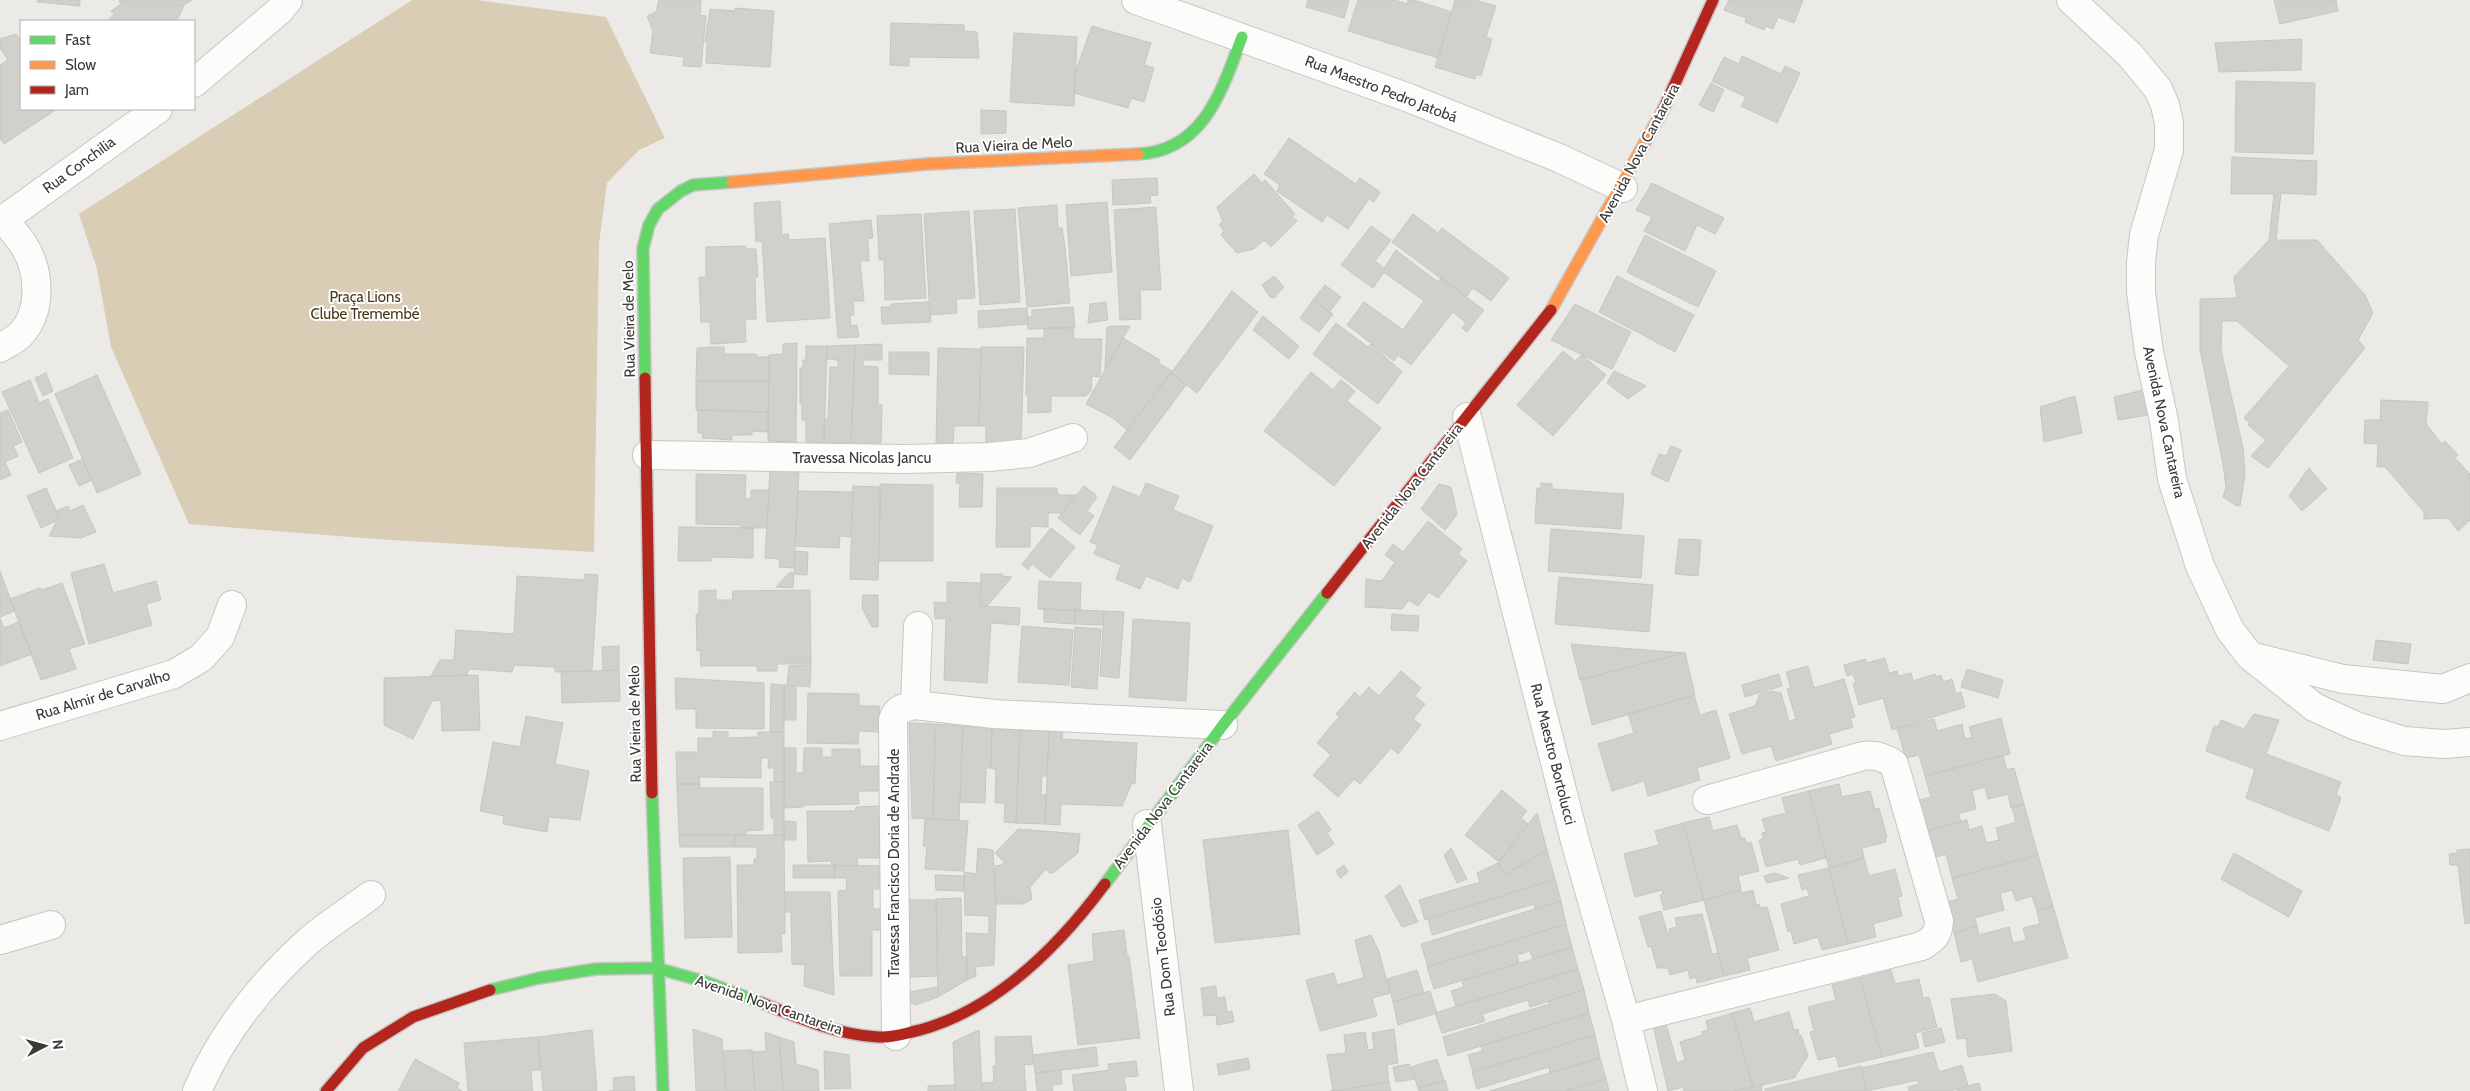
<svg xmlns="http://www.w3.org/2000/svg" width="2470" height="1091" viewBox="0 0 2470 1091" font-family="Cabin,sans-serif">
<rect width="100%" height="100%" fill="#eceae7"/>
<!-- green -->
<path fill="#dacdb6" d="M412 0H476L606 17 665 138 639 150 607 183 599 244 594 552 375 539 189 524 111 347 97 269 79 214Z"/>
<!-- building -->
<path fill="#d1d0cd" stroke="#c8c6c3" d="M38 0H80V6L37 2Z
M121 0H192L184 5 177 21H108L114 14 111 11 121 4 119 1Z
M659 0H701L700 15 706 16 701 67 683 66 684 57 650 53 653 31 647 16 656 12Z
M1308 0H1349L1344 18 1306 7Z
M1358 0H1395L1407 4 1408 0H1414L1452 12 1438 58 1348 31Z
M1455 0H1475L1496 6 1486 37 1492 39 1481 76 1476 74 1475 79 1435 67Z
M1729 0H1803L1794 23 1778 17 1773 29 1765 26 1764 30 1745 22 1746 18 1724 10Z
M2274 0H2336L2338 11 2280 24Z
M735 8 774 11 770 67 706 63 707 43 705 42 710 9 735 11Z
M891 23 964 25V31L977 32 979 58 909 57V66L890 65Z
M1092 26 1151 43 1144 65 1154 68 1144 102 1131 98 1128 108 1074 93 1075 73Z
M1014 33 1077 37 1074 106 1010 102Z
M16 34 21 41V109H57L4 144 0 138V65L8 60 0 48V39Z
M2302 39 2301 70 2219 72 2215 43Z
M1742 56 1781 74 1785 66 1800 73 1777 123 1741 106 1746 97 1712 81 1724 57 1739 64Z
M2236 81 2315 83 2313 154 2235 152Z
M1711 83 1724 90 1713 112 1699 105Z
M981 110 1006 111V133L981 134Z
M1289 138 1356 184 1360 178 1380 192 1374 202 1369 199 1348 229 1327 215 1322 222 1277 191 1280 185 1264 174Z
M2232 157 2317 161 2316 195 2281 193 2276 240H2317L2365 295 2373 313 2358 340 2365 348 2268 468 2251 456 2266 440 2248 425 2250 423 2244 418 2289 366 2237 321H2222L2221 350 2243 448 2245 474 2240 506 2235 505 2223 497 2226 487 2223 464 2200 349V299L2237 298 2234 277 2269 240 2274 194H2231Z
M1254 174 1262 183 1265 180 1295 214 1292 216 1297 221 1271 247 1264 240 1254 249 1237 253 1221 235 1224 231 1219 224 1223 222 1217 207Z
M1157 178 1158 195 1150 196 1151 203 1113 205 1112 180Z
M1652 183 1724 218 1715 234 1697 225 1685 251 1644 231 1652 217 1636 210Z
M780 201 782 235 788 234 789 240 825 238 830 318 767 322 762 241 756 242 754 203Z
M1107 202 1112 272 1071 276 1066 205Z
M1057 205 1058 228H1062L1065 247 1070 303 1027 307 1018 208Z
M1156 207 1161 290H1140L1141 319 1120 320 1114 210Z
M1015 209 1020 302 980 305 974 211Z
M969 211 975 298 956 299 957 313 930 315 924 214Z
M921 214 926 298 885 300 884 260H879L877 216Z
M1413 214 1438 233 1442 228 1509 278 1491 301 1473 288 1466 297 1392 242Z
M871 220 873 238 868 239 869 261H860L864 301H853L854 315H850L851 326 857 325 859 337 838 338 829 224Z
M1371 226 1391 240 1375 261 1384 268 1396 250 1438 282 1441 278 1484 310 1467 332 1462 328 1466 323 1453 312 1411 365 1398 355 1394 361 1347 325 1364 302 1403 330 1424 301 1384 272 1373 288 1341 265Z
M1645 235 1716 271 1698 307 1627 272Z
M745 246 746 249H756L758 277H755L756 319H745L746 342 711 344 710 322H701L699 277H706V247Z
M1274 276 1284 287 1274 298 1270 297 1262 285Z
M1617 276 1694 315 1675 352 1599 312Z
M1325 285 1341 297 1329 312 1313 300Z
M1232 291 1258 312 1197 393 1171 373Z
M1313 300 1333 314 1319 332 1300 318Z
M929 302 931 322 882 324 881 307H890L891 304Z
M1106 302 1108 320 1088 323 1090 304Z
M1575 304 1631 332 1612 369 1551 340Z
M1073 307 1075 328 1028 329 1027 317H1032V310Z
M1027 308 1028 324 979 328 978 311Z
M1263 316 1299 346 1289 359 1253 330Z
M1336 323 1368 347 1371 344 1402 372 1378 404 1313 354Z
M1113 326H1130L1105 369 1107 327Z
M1073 327 1074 339H1102L1100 377 1092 376 1091 391 1086 396H1051V412L1028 413V395H1026L1027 338H1044V328Z
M1123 338 1160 360 1158 363 1172 371 1127 430 1113 418 1086 404Z
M797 343 796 442 768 441 769 355 783 354V344Z
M882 344V360H863V366L878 367V405H882L881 443H851L855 345Z
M855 345 851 443H824V419H828L830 367H838V360L826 359 827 346Z
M806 346H827L824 443 806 442V420H802V403L800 404V368H803V360H806Z
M712 347H724V354H756L757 357H769V381H696L697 348Z
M981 347H1024L1021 445H986V426H979Z
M938 348 981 349 979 426H954L953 444H936Z
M1563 351 1575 361 1582 355 1606 375 1553 436 1517 405Z
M889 352H929V375L889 374Z
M1614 371 1640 383 1646 386 1628 399 1607 383Z
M1311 372 1333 390 1341 380 1355 391 1347 401 1381 428 1334 486 1264 431Z
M46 373 53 391 43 396 35 378Z
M1171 373 1186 385 1130 460 1114 447Z
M97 375 141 474 97 493 55 394Z
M30 380 39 403 48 399 73 458 39 473 2 392Z
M696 381H769L768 412 696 410Z
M2143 390 2148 415 2118 420 2114 397Z
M2075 396 2082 433 2044 442 2040 407Z
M2381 400 2428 402 2426 424 2442 444 2445 441 2458 455 2455 458 2470 474V520L2458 531 2448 518 2424 519V512L2385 467H2377L2378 444 2364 443 2365 420H2380Z
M8 410 22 442 13 446 18 456 5 462 11 475 0 480V413Z
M698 410 768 412V432L752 431V435H732V440L702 438 703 433H698Z
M1671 446 1681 450 1668 482 1651 474 1659 454 1666 456Z
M83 459 92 480 79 486 69 465Z
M2309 468 2327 489 2302 511 2289 496Z
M770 470 799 471 794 568 779 567 780 559 765 558Z
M957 473 983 474 982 507H959L960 483H956Z
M696 474 746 475 745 499H751V490H769L767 528H741V525L696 524Z
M1146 483 1179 496 1173 510 1213 526 1190 582 1182 578 1178 589 1146 576 1140 589 1116 579 1121 565 1094 554 1098 545 1090 542 1113 486 1140 497Z
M1541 483 1552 484V489L1624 494 1621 529 1535 523 1537 488H1541Z
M880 484 933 485V561H879Z
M1439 484 1451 487 1457 514 1445 530 1421 509Z
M853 486 881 487 878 580 850 579Z
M1084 486 1096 495V499L1087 511 1094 516 1080 535 1058 518Z
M46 488 59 517 56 521 41 528 27 496Z
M997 488H1057L1058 495H1076L1062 513H1048V527L1030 526V547H996Z
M798 491 853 492 851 537 840 536 839 548 795 546Z
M83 505 96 532 81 538 49 536 59 517 56 511 68 506 70 511Z
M1428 521 1462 549 1458 554 1467 561 1438 598 1429 592 1418 606 1409 600 1402 609 1365 607 1366 579 1382 581 1395 562 1385 555 1393 544 1403 552Z
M679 527 753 528V558L711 557V561H678Z
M1051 528 1075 547 1050 578 1032 564 1028 570 1022 564Z
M1551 529 1644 536 1641 578 1548 571Z
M1679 539 1701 540 1698 576 1675 574Z
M795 551 808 552 807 575 794 574Z
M104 564 113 593 156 581 161 600 146 604 152 625 89 644 71 573Z
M0 571 15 611 0 617Z
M790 572 794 573 793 588 776 587Z
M585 574 598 575 592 671 555 672V667L514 665 512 672 469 669 467 675 431 676 440 660H454L456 630 514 634 517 576 584 580Z
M981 574H1003L1002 576 1012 577 987 606H980Z
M1559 577 1653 585 1649 632 1555 624Z
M1039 581 1081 583 1080 611 1038 609Z
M947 582 981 583 980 606 1020 608 1019 625 991 623 987 683 944 680 946 618 935 619 934 602 947 603Z
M62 583 85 644 69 649 76 669 41 680 10 599 40 588 42 590Z
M716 590V600H732L733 591 810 590 811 664H777V671H757V666H701L700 650 697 651 696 614H699V591Z
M863 595H878V627H872L862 608Z
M1044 609 1075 610V624L1044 622Z
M1075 610 1104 611 1103 625 1075 624Z
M1104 611 1124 612 1119 678 1100 676Z
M1392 614 1419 616 1418 631 1391 630Z
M0 618 4 628 19 622 32 654 0 666Z
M1133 619 1190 623 1186 701 1129 697Z
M1022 626 1073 630 1069 685 1018 682Z
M1075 627 1101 629 1097 689 1071 687Z
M2376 640 2411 644 2408 664 2373 660Z
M1571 644 1594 646 1685 653 1580 680Z
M619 646V670L603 671 602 647Z
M1685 653 1695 695 1592 725 1581 679Z
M1885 658 1889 673 1897 671 1898 676 1911 673 1913 681 1935 674 1936 677 1941 675 1943 682 1952 679 1956 694 1961 692 1965 707 1892 730 1883 698 1859 705 1853 684 1856 683 1853 674 1847 676 1844 665 1865 659 1866 663Z
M811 665 810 687 787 685 789 666Z
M1808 666 1814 688 1844 679 1855 717 1850 718 1853 727 1829 734 1832 744 1776 761 1771 746 1742 754 1729 714 1755 706 1760 694 1772 691 1781 693 1789 721 1796 719 1787 689 1791 688 1786 672Z
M1967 669 2003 680 1998 698 1961 687Z
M619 670 620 701 562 703 561 672Z
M1401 671 1421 688 1415 696 1425 704 1413 719 1421 725 1398 754 1391 748 1360 784 1354 779 1338 797 1313 775 1331 755 1317 743 1339 717 1336 714 1355 692 1360 697 1369 687 1379 696Z
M1779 674 1782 686 1745 697 1742 685Z
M478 675 480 730 442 731 441 700 432 701 413 739 384 725V678Z
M675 678 764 683V729L696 728V709H676Z
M771 684 784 685V732H770Z
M784 685 796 686V720H784Z
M808 693 859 694V706H879L880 732 859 731 858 744 807 743Z
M1694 695 1700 715 1716 710 1730 758 1697 768 1700 780 1648 796 1644 781 1612 791 1598 744 1634 733 1628 714Z
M2254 714 2279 720 2266 754 2341 782 2336 794 2341 798 2329 831 2246 798 2255 769 2206 751 2214 726 2218 727 2221 720 2244 729Z
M526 716 563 723 555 764 589 771 580 820 549 817 547 832 503 824 504 816 480 811 493 742 520 747Z
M2001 718 2010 754 1925 776 1919 755 1906 758 1897 729 1934 719 1937 731 1962 724 1965 739 1972 737 1969 727Z
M909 723 935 724 933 819 912 818Z
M936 724 963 726 959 820 933 819Z
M963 726 992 728 991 768H986L985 803 960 802Z
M992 728 1020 730 1016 823 1004 822 1005 803H995L996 770 991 768Z
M1020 730 1049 731 1047 776H1042L1041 795H1046L1045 824 1016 823Z
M713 731 728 732V738L758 737V732H784V782H774V768H768L769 758H761V778L699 777 700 784H677L676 752H698V738H713Z
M1049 731 1063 732 1062 739 1137 743 1135 784 1132 783 1122 806 1061 804 1060 825 1045 824Z
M784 748H796V773H803L804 748H822V757H832V749H860V766H880V791H858L859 804 804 805 803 807 784 808Z
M2003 755 2007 770 2014 768 2024 804 2011 808 2008 794 1988 799 1985 787 1972 791 1976 809 1958 814 1961 821 1926 831 1917 801 1931 797 1925 776Z
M770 782H784V835H774V819L771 818Z
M677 784H700V788H763V830L746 831V835H679Z
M1839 784 1842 797 1870 791 1875 809 1879 808 1887 837H1885L1886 842 1862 848 1864 858 1829 868 1809 791Z
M1502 790 1527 811 1521 818 1528 824 1499 862 1465 835Z
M1809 791 1826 858 1800 865 1798 859 1766 867 1759 840 1763 839 1762 833 1766 832 1762 819 1786 813 1782 798Z
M2024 804 2038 855 1952 878 1946 854 1933 858 1926 831 1967 820 1969 830 1982 826 1986 843 1999 840 1996 828 2016 822 2012 807Z
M880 806 881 858H857L858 866H832L831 861 808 862 807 811H855L856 807Z
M1318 811 1331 830 1327 833 1334 844 1317 855 1298 825Z
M1537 813 1547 850 1505 875 1498 863Z
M1709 817 1713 831 1737 825 1741 838H1745L1746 843 1751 842 1759 871 1738 876 1741 890 1704 900 1683 823Z
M925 819 968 821 964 871 925 869 927 846H923Z
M785 821 796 822V840H784Z
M1683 823 1704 900 1664 910 1660 895 1663 894 1662 890 1635 897 1624 854 1659 845 1655 831Z
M1018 829 1080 834 1078 853 1053 873H1049L1046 869 1030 887 1032 899 1023 904H996L995 866 1002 865 1004 862 995 853Z
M1288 830 1300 934 1215 943 1203 840Z
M679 835H735L734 847H680Z
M735 835H784L785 934H781L782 952 738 953 737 865H754V859H757V847H734Z
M978 848 993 850 996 911 994 965 975 967 976 976 967 980 966 933 989 934V916L965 915 964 872 976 874Z
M1451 848 1467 879 1457 883 1444 855Z
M2470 849V923L2465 924 2458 865H2450L2449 854 2457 853V850Z
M1547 850 1555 879 1425 920 1419 900 1480 882 1477 873 1498 863 1505 875Z
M2234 853 2302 891 2289 917 2221 879Z
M2038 855 2053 906 2037 911 2032 896 2016 901 2012 890 2000 893 2004 910 1975 918 1977 926 1954 933 1945 903 1958 899 1952 878Z
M730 857 732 937 685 938 683 858Z
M1864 858 1869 876 1895 869 1902 896 1898 897 1902 916 1873 924 1876 937 1848 944 1829 868Z
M793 865H835L834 878H793Z
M835 865 881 866V889H873V909H880L881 930H872V976H840L838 891 847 890 846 878H834Z
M1344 865 1348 872 1340 878 1336 871Z
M1829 868 1848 944 1822 950 1818 937 1794 944 1791 931 1788 932 1781 904 1809 896 1807 888 1802 890 1798 875Z
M1774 873 1789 878 1767 883 1764 876Z
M935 875 964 876V891L936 890Z
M1555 879 1561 901 1535 909 1534 904 1432 935 1428 919Z
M1400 885 1418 922 1402 927 1385 896Z
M1741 890 1742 893 1753 890 1756 905 1759 904 1760 908 1767 907 1779 950 1747 958 1750 970 1724 976 1704 900Z
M785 892H830L834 995 804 986 805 965 792 964 791 912H785Z
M961 898 962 957H967V980L938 997 936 899Z
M909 900H936L938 976 909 977Z
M1561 901 1566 924 1428 967 1421 944Z
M2053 906 2068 958 1978 982 1972 959 1961 962 1954 933 1977 926 1979 935 2009 927 2013 943 2026 940 2023 928 2040 924 2037 911Z
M1661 911 1668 935H1670L1669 929 1677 927 1675 918 1702 914 1712 954 1718 953 1724 976 1697 983 1696 977 1690 979 1688 970 1670 975 1668 968H1657L1651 946 1648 947 1639 917Z
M1566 924 1572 947 1533 959 1530 951 1517 955 1519 963 1434 989 1427 967Z
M1124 930 1127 956H1129L1140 1038 1078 1045 1068 965 1094 961 1092 934Z
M1371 935 1379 952 1390 993 1372 998 1377 1016 1320 1031 1306 980 1334 973 1337 985 1364 978 1355 940Z
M1572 947 1578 969 1456 1006 1451 991 1464 987 1462 981Z
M1578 969 1584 990 1530 1007 1528 1000 1482 1014 1485 1021 1442 1033 1435 1013Z
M1417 970 1424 993 1393 1002 1387 979Z
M1891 970 1895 984 1919 979 1923 998 1929 997 1937 1027 1915 1033 1919 1048 1882 1057 1860 978Z
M1860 978 1882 1057 1839 1067 1836 1056 1818 1060 1810 1032 1814 1031 1808 1007 1836 1000 1832 985Z
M1216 986 1217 998 1225 997 1227 1012 1232 1011 1234 1022 1217 1025 1216 1015 1204 1016 1201 988Z
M938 987V997L916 1005 908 1001 909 992Z
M1584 990 1589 1013 1448 1056 1443 1037 1549 1004 1548 1001Z
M1430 991 1437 1013 1398 1025 1393 1002Z
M1995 994 2006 1001 2012 1051 1968 1057 1966 1038 1957 1039 1951 999Z
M1750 1008 1754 1022 1789 1012 1794 1030 1798 1029 1799 1036 1801 1035 1808 1056 1794 1078 1753 1087 1732 1013Z
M1589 1013 1595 1035 1473 1072 1468 1055 1483 1051 1481 1046Z
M1663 1013 1677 1063 1685 1060 1680 1042 1703 1035 1701 1032 1708 1030 1706 1021 1732 1013 1753 1087 1734 1091H1684L1683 1087 1668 1091 1651 1017Z
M1941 1028 1945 1042 1925 1047 1922 1033Z
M693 1029 722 1039 726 1091H696Z
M1394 1029 1398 1063 1387 1065 1389 1082 1333 1091 1327 1055 1346 1053 1344 1035 1365 1032 1368 1050 1374 1049 1372 1033Z
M592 1030 597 1091H543L538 1037Z
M979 1030 982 1091H955L953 1042Z
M765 1032 779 1037 783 1091H755L752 1052 766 1051Z
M1595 1035 1600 1058 1550 1073 1549 1067 1477 1089 1472 1072Z
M1031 1036 1034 1064 1024 1065 1026 1091H982V1083L994 1082 993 1066H996L995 1037Z
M538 1037 540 1070H531L533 1091H468L464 1043Z
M779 1037 794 1042 796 1064 818 1070 819 1091H783Z
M1096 1047 1098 1066 1035 1073 1033 1055Z
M752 1050 755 1091H726L723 1051Z
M824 1051 849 1055 851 1088 825 1089Z
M1933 1052 1939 1072 1962 1065 1968 1086 1950 1091H1909L1908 1087 1919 1084 1918 1080 1867 1091 1861 1068Z
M1248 1058 1250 1069 1219 1075 1217 1064Z
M1600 1058 1606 1079 1566 1091H1490Z
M415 1059 459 1083 457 1088 462 1091H398Z
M1437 1059 1444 1081 1418 1088 1411 1067Z
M1136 1061 1138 1076 1124 1077 1126 1091H1074L1072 1075 1109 1070 1108 1064Z
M1409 1064 1415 1079 1396 1082 1393 1067Z
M1861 1066 1866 1091H1765V1089Z
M1061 1070 1062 1084 1052 1085 1053 1091H1037L1035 1073Z
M634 1076 635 1091H609L614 1090 613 1078Z
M1606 1079 1609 1091H1566Z
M1445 1080 1448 1091H1419L1418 1088Z
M1389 1082 1391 1091H1330L1353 1088Z
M1979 1083 1981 1091H1957V1089Z
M955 1085V1091H928V1086Z
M1761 1085 1762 1091H1734L1753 1087Z"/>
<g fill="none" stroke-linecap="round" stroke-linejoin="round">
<!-- street casing -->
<g stroke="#c8c6c4" stroke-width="30">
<path id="street" d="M1136 0 1409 98 1559 158 1623 188
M2071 0 2130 55 2158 89 2165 105 2169 123V150L2144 235 2141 262V292L2149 352 2164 421 2172 479 2200 566 2230 630 2249 655 2314 707 2356 726 2404 741 2444 744 2470 742
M194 83 280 10 288 0
M0 222 158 109
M0 348C6 344 15 340 20 335 43 311 40 270 23 244 17 235 10 227 3 219
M1467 417 1575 841 1626 1020 1643 1091
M647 455 904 459 989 457 1029 453 1073 438
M2258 658 2343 679 2443 689 2470 678
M915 705 918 626
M0 726 174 674 201 658 220 637 232 605
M1147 824 1179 1091
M0 940 51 925
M1626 1020 1922 946C1934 939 1938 935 1939 921L1894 764C1884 757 1875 754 1863 756L1707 800
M896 1036 893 720C897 708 903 708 915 705L994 714 1223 725
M197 1091C222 1033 264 980 312 938 330 923 352 909 371 895"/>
</g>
<!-- fast casing -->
<g stroke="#c8c6c4" stroke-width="14">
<path id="fast" d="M1138 154C1204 151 1222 90 1242 37
M645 378 643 248 649 225 658 209 681 191 693 185 732 182
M652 793 663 1091
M1105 884 1223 725 1327 593
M490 990 539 978 596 969 656 968 703 981 762 1003"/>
</g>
<!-- slow casing -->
<g stroke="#c8c6c4" stroke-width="14">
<path id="slow" d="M732 182 927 164 1138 154
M1551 310 1663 110"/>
</g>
<!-- jam casing -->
<g stroke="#c8c6c4" stroke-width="14">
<path id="jam" d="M1663 110 1713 0
M645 378 652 793
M1327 593 1551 310
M762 1003C799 1018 838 1035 878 1037 893 1038 906 1033 920 1030 997 1009 1058 947 1105 884
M326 1091 363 1048 413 1017 490 990"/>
</g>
<!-- street -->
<use href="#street" stroke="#fcfcfb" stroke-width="28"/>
<!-- fast -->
<use href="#fast" stroke="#63d668" stroke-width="11"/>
<!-- slow -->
<use href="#slow" stroke="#ff974d" stroke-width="11"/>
<!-- jam -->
<use href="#jam" stroke="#b3261e" stroke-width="11"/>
</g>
<g text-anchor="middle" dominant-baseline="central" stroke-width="4" stroke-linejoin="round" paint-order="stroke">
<!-- street labels -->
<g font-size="15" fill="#3c3a37" stroke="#fff">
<text transform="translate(1381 89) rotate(21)">Rua Maestro Pedro Jatobá</text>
<text transform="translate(1014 145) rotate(-3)">Rua Vieira de Melo</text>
<text transform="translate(1639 153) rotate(-62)">Avenida Nova Cantareira</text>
<text transform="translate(79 165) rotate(-36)">Rua Conchilia</text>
<text transform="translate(629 319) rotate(-91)">Rua Vieira de Melo</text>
<text transform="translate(2164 422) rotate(78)">Avenida Nova Cantareira</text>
<text x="862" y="458">Travessa Nicolas Jancu</text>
<text transform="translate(1412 486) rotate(-52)">Avenida Nova Cantareira</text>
<text transform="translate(103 695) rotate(-17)">Rua Almir de Carvalho</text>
<text transform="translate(635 724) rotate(-91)">Rua Vieira de Melo</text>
<text transform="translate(1553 754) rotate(76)">Rua Maestro Bortolucci</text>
<text transform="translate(1163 805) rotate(-53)">Avenida Nova Cantareira</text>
<text transform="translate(894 863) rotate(-90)">Travessa Francisco Doria de Andrade</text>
<text transform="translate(1163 957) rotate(-97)">Rua Dom Teodósio</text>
<text transform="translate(769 1005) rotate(19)">Avenida Nova Cantareira</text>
</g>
<!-- park labels -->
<g font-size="15" fill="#473719" stroke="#fff">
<text x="365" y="297">Praça Lions<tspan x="365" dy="17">Clube Tremembé</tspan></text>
</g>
</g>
<!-- legend -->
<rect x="20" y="20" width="175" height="90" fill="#ffffff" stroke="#b1b0af"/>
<rect x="30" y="36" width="25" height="8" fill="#63d668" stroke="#b1b0af"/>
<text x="65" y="45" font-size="15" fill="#3c3a37">Fast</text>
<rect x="30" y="61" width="25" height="8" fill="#ff974d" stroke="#b1b0af"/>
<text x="65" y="70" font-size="15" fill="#3c3a37">Slow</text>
<rect x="30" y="86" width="25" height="8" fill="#b3261e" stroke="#b1b0af"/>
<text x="65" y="95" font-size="15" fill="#3c3a37">Jam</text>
<!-- north arrow -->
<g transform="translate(45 1046) rotate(84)" stroke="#ffffff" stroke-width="4" paint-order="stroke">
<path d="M0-4L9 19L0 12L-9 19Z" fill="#3c3a37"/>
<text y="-8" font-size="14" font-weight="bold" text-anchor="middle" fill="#3c3a37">N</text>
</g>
</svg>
